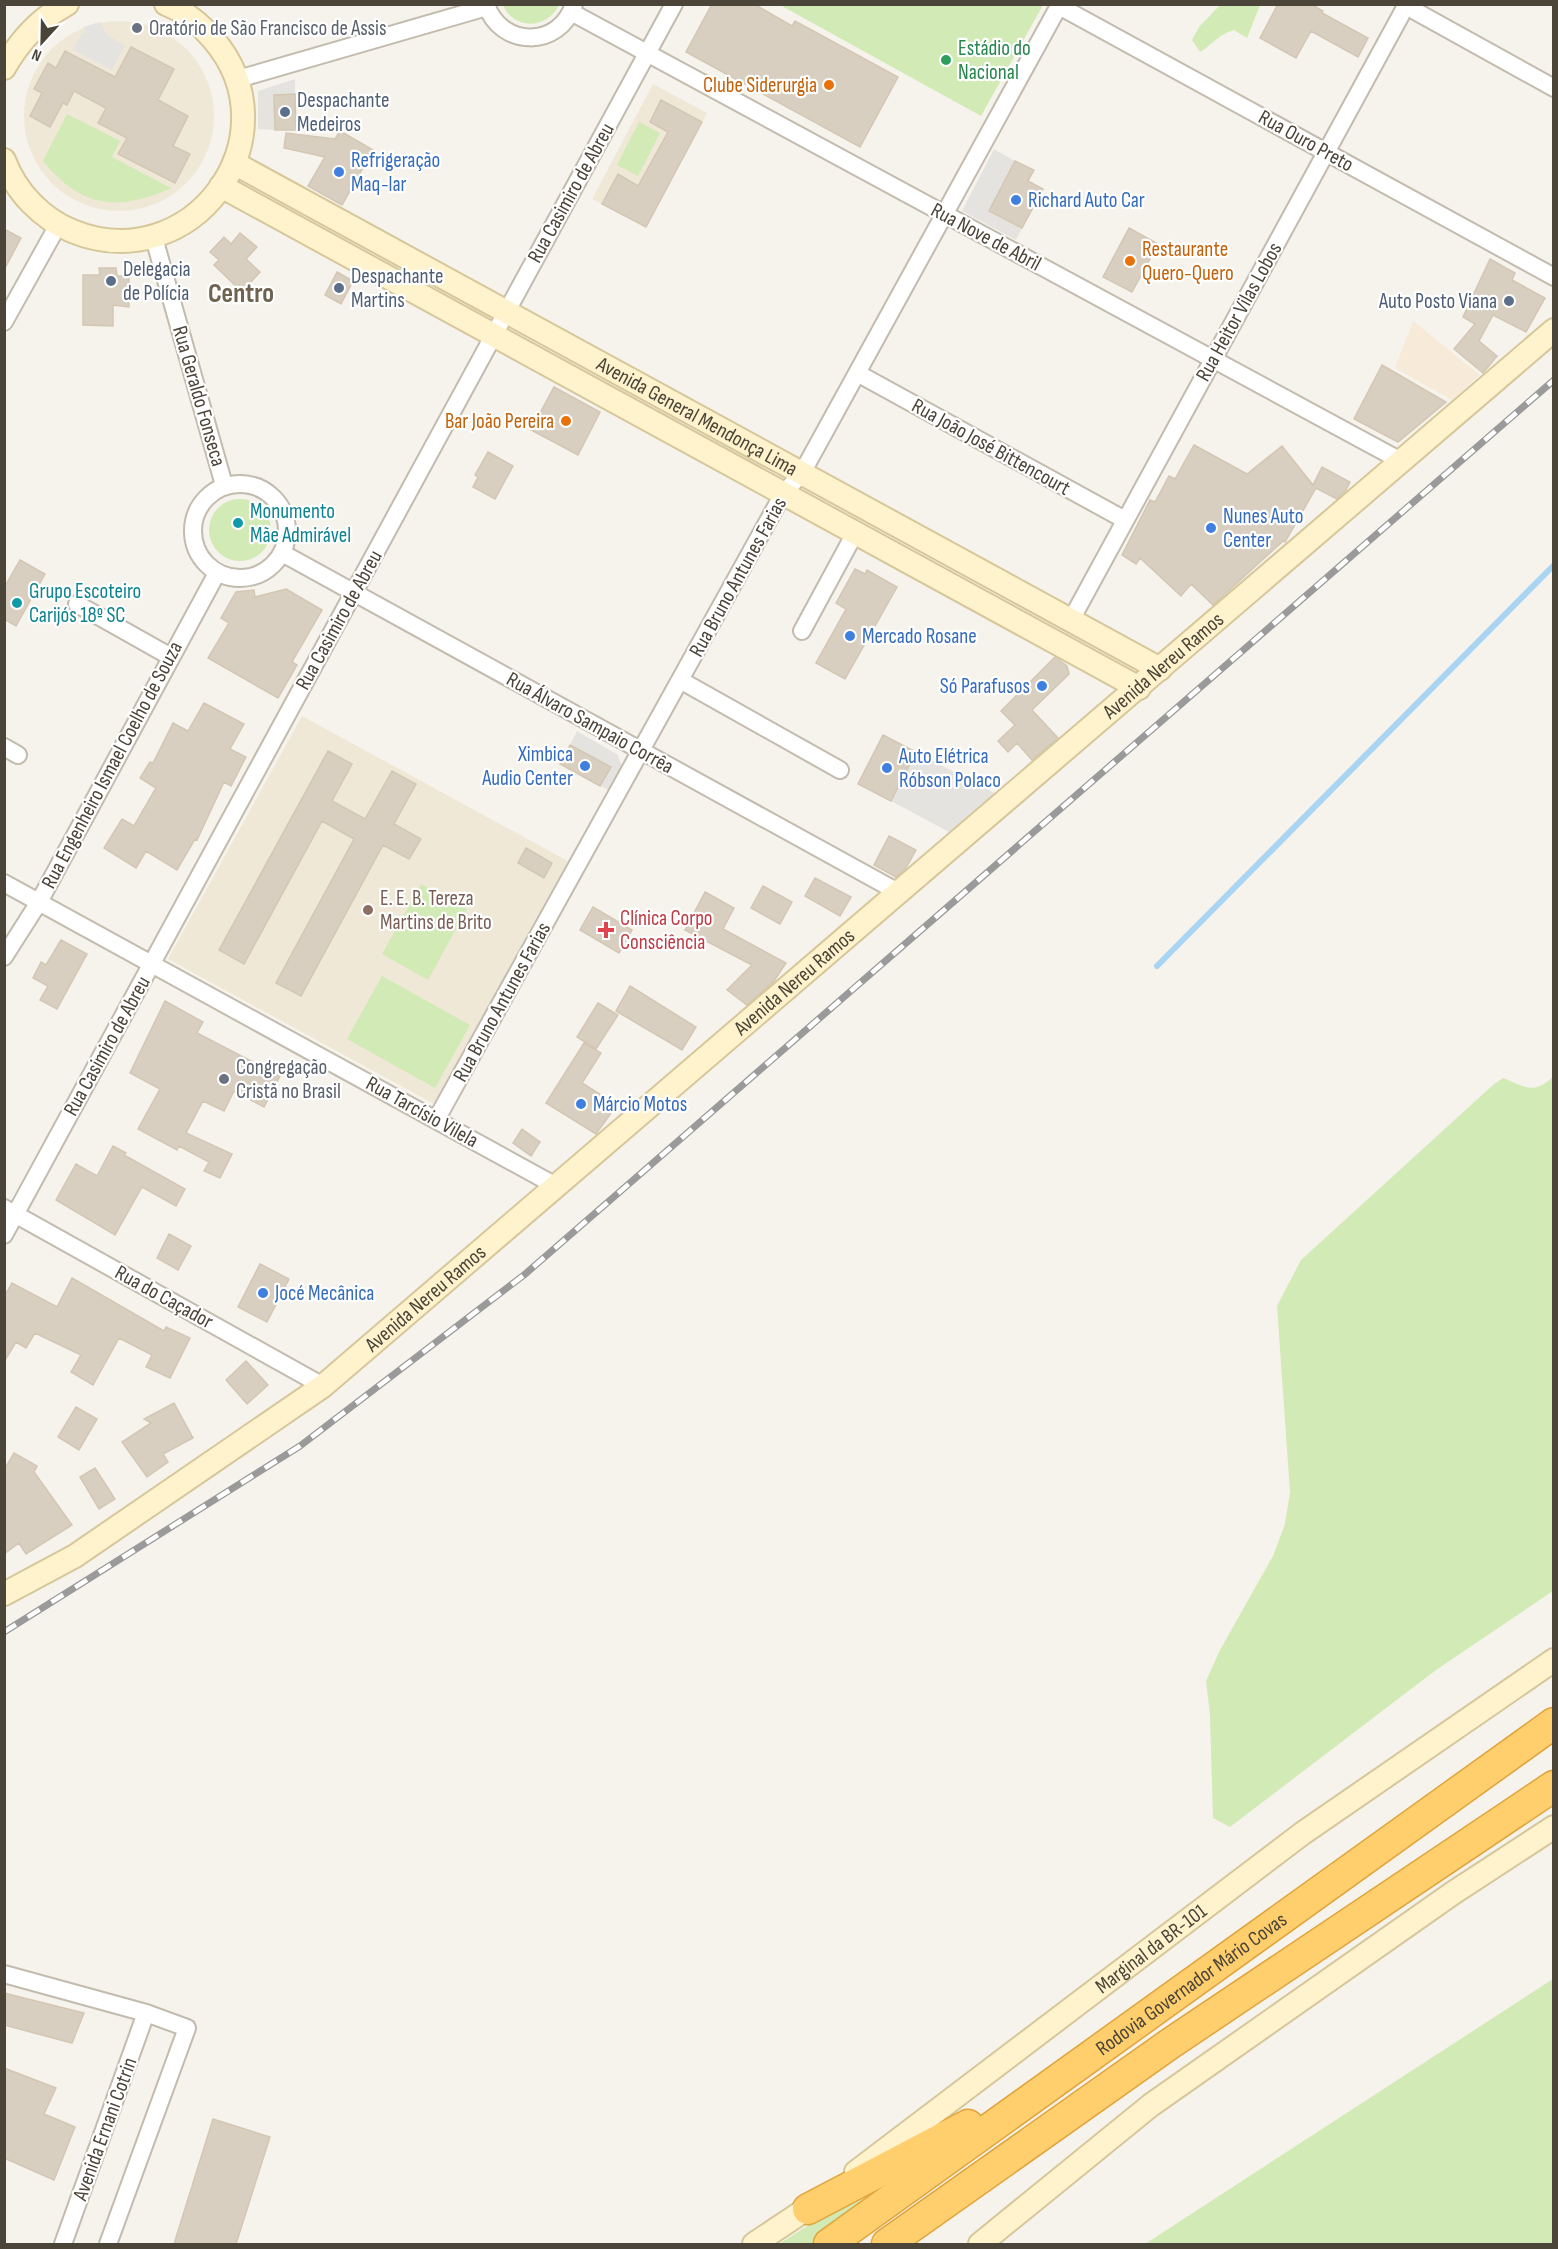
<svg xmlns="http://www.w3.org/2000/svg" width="1558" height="2249" viewBox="0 0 1558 2249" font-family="'Sofia Sans Condensed',sans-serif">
<rect width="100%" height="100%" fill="#f6f3ec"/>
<!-- commercial -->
<path fill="#f7ead8" d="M1413 321 1480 375 1452 400 1395 368Z"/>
<!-- education -->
<path fill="#efe8d6" d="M24 116a95 95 0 1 1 190 0a95 95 0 1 1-190 0Z
M653 84 707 113 646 227 592 199Z
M302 716 568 861 434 1104 168 959Z"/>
<!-- green -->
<path fill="#d2eab5" d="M503 5H559C548 29 514 31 503 5Z
M780 5H1043L981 116Z
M1220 5H1260L1247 38 1234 30C1219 34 1213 44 1200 52L1192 40 1199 27Z
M67 114 120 141 112 157 171 188C118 212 81 208 43 161Z
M639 122 660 133 638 176 617 165Z
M209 530a31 31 0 1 1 62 0a31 31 0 1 1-62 0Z
M421 884 467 909 428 980 382 954Z
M382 976 470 1025 435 1088 347 1039Z
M1553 1077V1591L1436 1670 1230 1827 1213 1818 1210 1715 1206 1681 1220 1650 1273 1556 1285 1524 1290 1492 1277 1306 1301 1260 1493 1085 1503 1078C1526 1087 1533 1095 1553 1077Z
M1553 1979V2244H1145Z
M903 2181 812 2244H779L818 2219Z"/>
<!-- parking -->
<path fill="#e5e3e0" d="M100 22 107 35 125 45 112 70 73 50 81 34 85 32 83 27Z
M295 79V94L274 95 275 130 258 129V91Z
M994 149 1015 161 989 211 1022 228 1016 240 962 211Z
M577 731 618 755 622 766 609 790 600 786 610 767 570 745Z
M916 752 996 794 951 833 891 801Z"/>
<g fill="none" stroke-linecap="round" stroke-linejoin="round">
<!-- stream -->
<path stroke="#a9d4f2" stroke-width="6" d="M1157 966 1554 565"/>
</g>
<!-- building -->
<path fill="#d8cfc1" stroke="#d3c7b4" stroke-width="1.5" d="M712 4H754L792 26 795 21 898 77 860 147 686 52Z
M1278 4H1311L1323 11 1322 13 1368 38 1358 57 1311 31 1296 58 1260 38Z
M131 47 174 69 158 100 188 116 173 146 190 154 175 183 118 154 127 138 98 123 106 108 74 91 67 105 63 103 50 127 30 116 42 93 34 89 48 63 56 68 65 51 115 77Z
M295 94 296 130H275L274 95Z
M661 100 702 122 646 227 602 204 618 174 638 186 668 132 650 122Z
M340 131 373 150 342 205 308 186 325 157 284 148 286 133 335 139Z
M1015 161 1034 170 1028 181 1043 189 1022 228 989 211Z
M1129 228 1158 244 1132 292 1103 277Z
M4 229 21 238 4 270Z
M240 233 257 247 246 259 260 272 242 292 214 265 219 260 210 252 224 237 231 244Z
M1490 259 1515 273 1512 280 1545 298 1526 332 1493 315 1479 341 1497 356 1483 373 1454 349 1475 324 1463 317Z
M99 268H116L117 276H129V307L113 305V326L83 325V275H100Z
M337 272 353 281 341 304 325 295Z
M1382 365 1446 402 1398 442 1354 419Z
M554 387 600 412 578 455 531 430Z
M1194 445 1247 474 1282 446 1313 485 1322 467 1350 482 1346 490 1337 499 1316 488 1285 542 1283 541 1213 605 1191 584 1181 596 1140 558 1136 564 1122 555 1150 500 1155 502 1169 476 1175 479Z
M488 452 513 466 495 499 473 487 478 477 475 475Z
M20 560 45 574 16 626 4 619V588Z
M855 569 865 574 867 570 897 587 845 679 816 663 846 609 836 603Z
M286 589 322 610 292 662 297 665 278 698 208 658 229 623 221 618 236 592 254 590 255 597Z
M1055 657 1067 666 1069 674 1032 710 1058 738 1032 760 1017 743 1008 752 998 741 1015 725 1001 711Z
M204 703 244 724 230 749 246 757 231 786 224 782 197 840 195 839 177 870 146 851 136 868 104 848 122 819 134 826 156 788 140 778 150 762 153 763 173 723 188 731Z
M883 735 916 752 891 801 858 784Z
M570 745 611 767 600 786 560 764Z
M328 751 352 764 332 801 365 819 392 771 416 784 394 824 421 839 409 859 383 845 301 996 276 983 354 839 322 821 244 964 219 950Z
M889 836 916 850 906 868 896 877 874 865Z
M526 848 552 863 544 878 518 863Z
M815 878 851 897 840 916 805 896Z
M763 886 792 902 780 924 751 908Z
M705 892 734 908 723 929 786 963 774 981 747 1005 727 990 752 965 685 930Z
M593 907 632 930 619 953 580 930Z
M61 940 87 954 57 1009 40 1000 48 986 33 978 41 962 46 965Z
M630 986 696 1027 682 1050 616 1011Z
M165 1001 203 1022 197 1033 280 1076 264 1107 234 1091 224 1111 203 1101 186 1133 232 1154 220 1178 204 1171 209 1162 179 1146 177 1150 138 1129 160 1089 130 1073Z
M598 1003 618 1015 596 1049 577 1037Z
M584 1043 601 1053 582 1083 617 1105 596 1134 546 1103Z
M522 1129 540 1142 531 1156 513 1143Z
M113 1146 126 1153 124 1155 185 1189 176 1206 142 1187 115 1235 56 1200 76 1164 97 1176Z
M169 1234 191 1246 178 1270 157 1258Z
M260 1264 289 1279 267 1322 238 1307Z
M72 1278 164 1331 166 1327 190 1338 170 1378 146 1367 152 1355 119 1338 93 1385 71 1372 81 1355 35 1333 26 1348 16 1342 4 1362V1297L12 1283 57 1307Z
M246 1361 268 1385 247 1404 226 1380Z
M174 1403 193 1438 163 1454 168 1462 147 1477 122 1442 151 1423 144 1419Z
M76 1407 97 1419 79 1450 58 1437Z
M14 1453 37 1466 34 1472 72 1525 26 1554 19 1543 4 1554V1470Z
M95 1468 115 1499 99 1509 80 1477Z
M4 1993 84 2013 72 2043 4 2025Z
M4 2068 56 2088 44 2114 75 2127 54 2180 4 2158Z
M213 2119 270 2137 236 2244H174Z"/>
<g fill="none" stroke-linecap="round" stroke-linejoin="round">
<!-- street casing -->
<g stroke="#c2bbae" stroke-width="20">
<path id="street" d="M486 4C500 48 560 49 574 4
M1059 6 1554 277
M1406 6 1554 88
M571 12 1401 461
M238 79 487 7
M154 238 224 485
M4 322 58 225
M857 373 1125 520
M193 531a47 47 0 1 1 94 0a47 47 0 1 1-94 0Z
M282 553 898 892
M77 604 171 657
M1071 620 1407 4
M802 631 855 533
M680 680 840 770
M4 747 18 755
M4 883 556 1186
M4 957 39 902 217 573
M436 1120 783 494 802 473 1060 4
M4 1208 323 1386
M4 1235 674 4
M4 1974 146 2013 187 2028 108 2244
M63 2244 146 2013"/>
</g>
<!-- secondary casing -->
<g stroke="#d6c79b" stroke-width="26">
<g id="secondary">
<path d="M4 68C20 40 39 19 67 4"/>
<path d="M4 160C16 192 41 218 72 231 191 280 297 137 213 39 201 25 184 11 166 4"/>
<path id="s1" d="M234 163 1160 669"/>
<path d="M221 186 1139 688"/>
<path id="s2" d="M4 1594 75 1556 323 1386 1554 330"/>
<path id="s3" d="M856 2172 1303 1833 1554 1660"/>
<path d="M754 2244 820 2200"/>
<path d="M980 2244 1151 2105 1453 1893 1554 1827"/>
</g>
</g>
<!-- highway casing -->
<g stroke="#e0a43c" stroke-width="33">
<g id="highway">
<path d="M808 2209 968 2125"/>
<path id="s4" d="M829 2244 1554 1723"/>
<path d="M887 2244 1171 2043 1554 1786"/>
</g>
</g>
<!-- street -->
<use href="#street" stroke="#fff" stroke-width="16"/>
<!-- secondary -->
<use href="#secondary" stroke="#fff3cd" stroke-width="22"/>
<!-- highway -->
<use href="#highway" stroke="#ffcf6e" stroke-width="30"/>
<!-- rail casing -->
<g stroke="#9a9a9a" stroke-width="7">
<path id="rail" d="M4 1632 300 1446 524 1275 1554 380"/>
</g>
<!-- rail -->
<use href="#rail" stroke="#fff" stroke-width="4.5" stroke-dasharray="14" stroke-linecap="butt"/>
</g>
<!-- markers -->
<g fill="#6b7280" stroke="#fff" stroke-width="2">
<circle cx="137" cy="28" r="6"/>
<circle cx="224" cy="1079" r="6"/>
</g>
<circle fill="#2e9e5b" stroke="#fff" stroke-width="2" cx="946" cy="60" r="6"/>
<g fill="#e8710a" stroke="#fff" stroke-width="2">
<circle cx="829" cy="85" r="6"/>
<circle cx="1130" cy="261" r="6"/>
<circle cx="566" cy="421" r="6"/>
</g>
<g fill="#5c6f8a" stroke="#fff" stroke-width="2">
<circle cx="285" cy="112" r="6"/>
<circle cx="111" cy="281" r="6"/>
<circle cx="339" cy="288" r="6"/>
<circle cx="1509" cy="301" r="6"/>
</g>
<g fill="#3f7fe0" stroke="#fff" stroke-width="2">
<circle cx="339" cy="172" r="6"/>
<circle cx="1016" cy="200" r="6"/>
<circle cx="1211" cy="528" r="6"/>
<circle cx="850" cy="636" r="6"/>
<circle cx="1042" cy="686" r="6"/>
<circle cx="585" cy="766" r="6"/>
<circle cx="887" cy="768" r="6"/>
<circle cx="581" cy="1104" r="6"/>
<circle cx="263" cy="1293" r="6"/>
</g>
<g fill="#0f9aa8" stroke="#fff" stroke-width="2">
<circle cx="238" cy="523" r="6"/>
<circle cx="17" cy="603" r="6"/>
</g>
<circle fill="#8d6e63" stroke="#fff" stroke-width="2" cx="368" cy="910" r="6"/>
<path fill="#e0444e" stroke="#fff" stroke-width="2" d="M603 921h6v6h6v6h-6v6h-6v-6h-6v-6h6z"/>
<g text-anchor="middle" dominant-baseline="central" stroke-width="4.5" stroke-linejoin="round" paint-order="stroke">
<!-- worship labels -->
<g font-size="21" fill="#5b616d" stroke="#fff" text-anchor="start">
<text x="149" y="28">Oratório de São Francisco de Assis</text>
<text x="236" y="1067">Congregação<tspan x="236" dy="24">Cristã no Brasil</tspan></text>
</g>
<!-- leisure labels -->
<g font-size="21" fill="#27864d" stroke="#fff" text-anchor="start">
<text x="958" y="48">Estádio do<tspan x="958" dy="24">Nacional</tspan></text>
</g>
<!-- food labels -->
<g font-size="21" fill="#c56008" stroke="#fff" text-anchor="end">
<text x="817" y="85">Clube Siderurgia</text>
<text x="1142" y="249" text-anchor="start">Restaurante<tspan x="1142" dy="24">Quero-Quero</tspan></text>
<text x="554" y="421">Bar João Pereira</text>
</g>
<!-- service labels -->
<g font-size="21" fill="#4e5e75" stroke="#fff" text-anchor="start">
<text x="297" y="100">Despachante<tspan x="297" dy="24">Medeiros</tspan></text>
<text x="123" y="269">Delegacia<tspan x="123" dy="24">de Polícia</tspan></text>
<text x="351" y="276">Despachante<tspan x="351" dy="24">Martins</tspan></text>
<text x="1497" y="301" text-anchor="end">Auto Posto Viana</text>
</g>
<!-- street labels -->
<g font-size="21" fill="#4b4439" stroke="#fff">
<text transform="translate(1306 141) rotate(29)">Rua Ouro Preto</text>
<text transform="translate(571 193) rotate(-61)">Rua Casimiro de Abreu</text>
<text transform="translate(986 237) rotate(28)">Rua Nove de Abril</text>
<text transform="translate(1239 312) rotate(-61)">Rua Heitor Vilas Lobos</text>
<text transform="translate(199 396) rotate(74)">Rua Geraldo Fonseca</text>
<text stroke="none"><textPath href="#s1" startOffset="528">Avenida General Mendonça Lima</textPath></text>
<text transform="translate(991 447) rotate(29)">Rua João José Bittencourt</text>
<text transform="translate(738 577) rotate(-61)">Rua Bruno Antunes Farias</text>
<text transform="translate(339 620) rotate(-61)">Rua Casimiro de Abreu</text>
<text stroke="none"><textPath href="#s2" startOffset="1488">Avenida Nereu Ramos</textPath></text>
<text transform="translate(590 723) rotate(29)">Rua Álvaro Sampaio Corrêa</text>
<text transform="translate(112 765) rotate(-62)">Rua Engenheiro Ismael Coelho de Souza</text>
<text stroke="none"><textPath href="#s2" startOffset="1002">Avenida Nereu Ramos</textPath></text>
<text transform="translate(502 1002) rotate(-61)">Rua Bruno Antunes Farias</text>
<text transform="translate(107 1046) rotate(-61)">Rua Casimiro de Abreu</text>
<text transform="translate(422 1112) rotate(29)">Rua Tarcísio Vilela</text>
<text transform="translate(164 1297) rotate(29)">Rua do Caçador</text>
<text stroke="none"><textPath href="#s2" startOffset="516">Avenida Nereu Ramos</textPath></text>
<text stroke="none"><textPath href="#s3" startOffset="370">Marginal da BR-101</textPath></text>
<text stroke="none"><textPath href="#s4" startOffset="446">Rodovia Governador Mário Covas</textPath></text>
<text transform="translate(105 2129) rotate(-70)">Avenida Ernani Cotrin</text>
</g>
<!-- shop labels -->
<g font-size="21" fill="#366cbe" stroke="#fff" text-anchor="start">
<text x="351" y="160">Refrigeração<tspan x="351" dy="24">Maq-lar</tspan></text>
<text x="1028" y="200">Richard Auto Car</text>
<text x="1223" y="516">Nunes Auto<tspan x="1223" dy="24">Center</tspan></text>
<text x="862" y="636">Mercado Rosane</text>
<text x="1030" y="686" text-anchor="end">Só Parafusos</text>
<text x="573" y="754" text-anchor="end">Ximbica<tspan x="573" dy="24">Audio Center</tspan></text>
<text x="899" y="756">Auto Elétrica<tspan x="899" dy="24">Róbson Polaco</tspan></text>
<text x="593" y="1104">Márcio Motos</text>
<text x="275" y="1293">Jocé Mecânica</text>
</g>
<!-- culture labels -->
<g font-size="21" fill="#0d838f" stroke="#fff" text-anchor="start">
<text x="250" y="511">Monumento<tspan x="250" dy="24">Mãe Admirável</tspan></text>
<text x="29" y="591">Grupo Escoteiro<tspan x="29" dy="24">Carijós 18º SC</tspan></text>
</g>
<!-- education labels -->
<g font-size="21" fill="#785e54" stroke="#fff" text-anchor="start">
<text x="380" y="898">E. E. B. Tereza<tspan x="380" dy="24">Martins de Brito</tspan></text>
</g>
<!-- health labels -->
<g font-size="21" fill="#be3a42" stroke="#fff" text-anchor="start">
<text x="620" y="918">Clínica Corpo<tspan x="620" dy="24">Consciência</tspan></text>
</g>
<!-- district labels -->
<g font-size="27" font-weight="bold" fill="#6e6250" stroke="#fff">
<text x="241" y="294">Centro</text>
</g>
</g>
<!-- border -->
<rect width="1558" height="2249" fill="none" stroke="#4b4439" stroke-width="12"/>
<!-- north arrow -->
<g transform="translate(42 42) rotate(202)" stroke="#ffffff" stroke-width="4.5" paint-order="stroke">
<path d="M0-4.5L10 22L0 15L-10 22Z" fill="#4b4439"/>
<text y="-9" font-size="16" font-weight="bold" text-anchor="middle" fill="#4b4439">N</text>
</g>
</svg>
